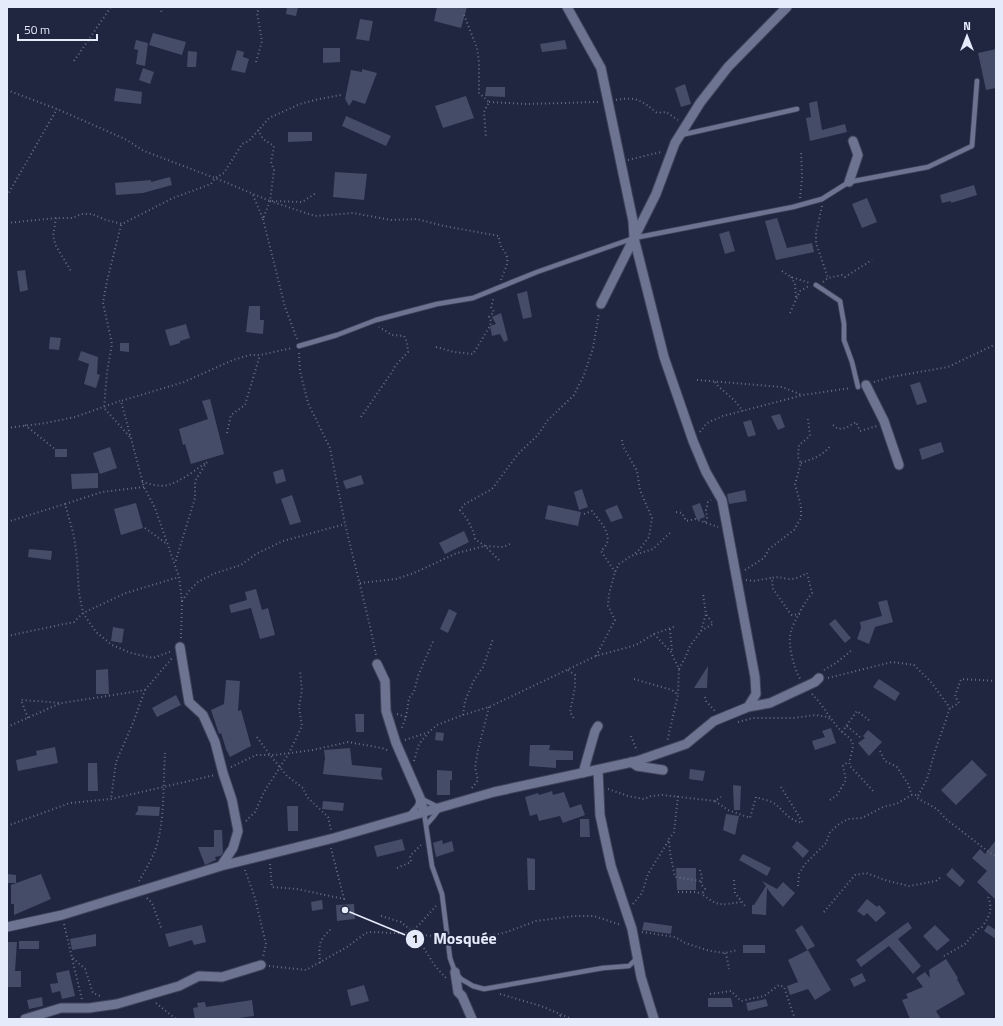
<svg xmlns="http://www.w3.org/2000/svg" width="1003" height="1026" viewBox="0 0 1003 1026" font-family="'Titillium Web',sans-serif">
<rect width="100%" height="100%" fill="#20263f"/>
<!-- building -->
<path fill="#444c67" d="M287 7H298L296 16 286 14Z
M437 7H467L461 28 434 21Z
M360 19 373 21 369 41 356 39Z
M153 33 186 42 182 55 149 45Z
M136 40 148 43 145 66 136 64 138 50 134 49Z
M565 40 567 49 542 52 540 44Z
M323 48H340V62L323 63Z
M996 49V88L986 90 978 53Z
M237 50 244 52 243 57 249 59 245 73 231 70Z
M188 51 197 52 196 67H187Z
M143 68 154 72 150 84 139 80Z
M362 69 377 73 375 78 365 104 353 100 349 106 345 99 351 70 362 72Z
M685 84 691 104 681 107 675 88Z
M486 87H505V97L485 96Z
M116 88 142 92 141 104 114 101Z
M466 96 474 118 443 128 435 106Z
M817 101 822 130 845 124 847 132 810 141 806 118 811 117 809 103Z
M346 116 391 136 386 146 342 126Z
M288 132H312V141L288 142Z
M335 172 367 174 364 200 333 197Z
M170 177 172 185 143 193 116 195 115 183 151 180V182Z
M974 185 977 195 951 203V201L942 203 940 195Z
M867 198 877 222 862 228 852 204Z
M777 218 787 248 812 243 814 252 776 260 765 221Z
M729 231 735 251 725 254 719 234Z
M25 270 28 290 20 292 17 271Z
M527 291 532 317 523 319 517 294Z
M249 306H260V320H264L263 334 246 332Z
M501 313 508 340 504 342 500 334 492 336 490 326 496 324 492 317Z
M186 324 190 338 180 341V343L170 346 165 330Z
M50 337 61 338 59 350 49 349Z
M120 343H129V352L120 351Z
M81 351 98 357 97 374 100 375 96 388 84 384 89 364 78 360Z
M920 382 927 402 917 405 910 385Z
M210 399 224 454 191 464 185 444 183 445 179 429 208 419 202 401Z
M780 414 785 427 778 430 771 416Z
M751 420 756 435 748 437 743 422Z
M941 442 944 452 922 460 919 449Z
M110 447 117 468 100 474 93 453Z
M55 449H67V457H55Z
M283 469 286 481 276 484 273 472Z
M98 473V488L72 489 71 474Z
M361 475 364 484 346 489 343 481Z
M582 489 588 507 579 510 574 492Z
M745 490 747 501 729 504 727 494Z
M292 495 301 522 290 525 281 499Z
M136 503 143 528 121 535 114 509Z
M700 503 705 517 697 520 692 506Z
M548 505 581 512 578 526 545 519Z
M617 505 623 518 611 522 605 510Z
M464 531 469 542 445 554 439 543Z
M29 549 52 551 51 560 28 557Z
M256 589 262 610 268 608 275 635 260 639 251 608 231 613 229 605 247 600 245 592Z
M887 600 893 622 875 627 869 644 857 639 861 628 860 622 882 616 878 602Z
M449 609 457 613 448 633 440 629Z
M835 619 851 638 845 643 829 624Z
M113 627 124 629 122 643 111 641Z
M708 666 707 688H694Z
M108 669 109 694H96V670Z
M879 679 900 693 895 701 873 687Z
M226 680 240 681 238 711 241 710 251 746 230 757 226 749 221 733 219 734 211 710 224 704Z
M176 695 181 705 157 717 152 708Z
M355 714H364V732H356Z
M831 728 836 743 815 750 812 741 825 737 822 731Z
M868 730 882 742 869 756 858 743 865 738 863 736Z
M436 732 444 733 443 741 435 740Z
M530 745H550L549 750 573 751V760H556V768L529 766Z
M55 747 58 763 18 771 16 760 37 755 36 751Z
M350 748 352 765 382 768 381 774 383 780 323 774 325 758 324 750Z
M972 760 987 775 956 805 941 790Z
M88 763H97L98 791H88Z
M690 769 705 771 703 781 689 779Z
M437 770 452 771V780H450V795H437Z
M733 785 741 786 740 810H734Z
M552 791 553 795 564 792 570 808 581 804 585 815 563 823 560 816 539 821 537 814 530 816 525 797 538 793 539 795Z
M323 801 344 803 343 811 322 809Z
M138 806 160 807 159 816 135 815 138 810Z
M287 806H298V831H288Z
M726 814 739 816 735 835 723 830Z
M580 819H589L590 837H580Z
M214 830H222L223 853 220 856 215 857 216 860 205 865 198 847H214Z
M402 839 405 850 377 857 374 846Z
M442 840 443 844 452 841 454 851 436 857 433 843Z
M996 840V900L977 882 987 871 972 858 980 849 985 854Z
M797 841 809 851 803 858 792 847Z
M743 854 771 868 767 876 739 860Z
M527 858 535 859V890H528Z
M676 868H696V890H677Z
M952 868 965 881 960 887 946 875Z
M7 874 16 875V883H7Z
M41 874 51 899 14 915V904H11V885Z
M762 881 777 889 783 882 795 893 783 907 772 895 767 888 766 915 752 914V905H754L766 886Z
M867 899 877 907 879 905 886 913 876 922 867 913 864 916 857 911Z
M322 900 323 909 312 911 311 902Z
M354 904 355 919 337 921 336 905Z
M644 922 672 926 671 934 642 930Z
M908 922 912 928 898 939 921 966 913 974 889 946 861 967 856 960Z
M202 925 206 942 194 945 192 940 169 947 165 934Z
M802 925 815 946 807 950 795 930Z
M935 925 950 940 937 951 923 936Z
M988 925 996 930V939L984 931Z
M96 934V946L72 950 70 939Z
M19 941H39V949H19Z
M8 942H17L15 971H21V987H7Z
M743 945H765V953H743Z
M808 950 831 990 815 1000 808 989 790 995 787 986 798 982 788 960Z
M946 959 958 978 957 979 965 994 936 1011 941 1019H910L902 1000 908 998 906 994 923 987 916 978 925 972 930 978 929 970Z
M69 970 75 996 62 999 60 991 52 993 50 984 58 983 56 973Z
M862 973 866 981 854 987 850 979Z
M364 985 369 1001 351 1006 347 990Z
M42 997 43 1006 29 1009 27 1000Z
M708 998H731L733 1007H708Z
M766 999 768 1006 748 1011 746 1003Z
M252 1000 254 1016 231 1019H195L193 1008 198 1007 197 1003 205 1002 206 1007Z"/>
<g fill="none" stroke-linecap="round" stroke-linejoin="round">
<!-- lane casing -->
<g stroke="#3f4359" stroke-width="6">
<path id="lane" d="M681 135 797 109
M816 285 840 301 844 324V340L852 362 858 387
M299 346 337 335 376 320 437 304 473 298 537 272 634 238 793 207 822 199 849 182 928 167 972 146 977 81
M424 812 432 866 442 894 450 958 455 972 461 979 473 986 484 989 603 968 629 966 637 958
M410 814 417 806 420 798 440 808 434 816 427 824"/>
</g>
<!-- street casing -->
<g stroke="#3f4359" stroke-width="11">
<path id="street" d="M567 7 601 68 633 221 634 238 664 357 693 441 706 472 722 500 755 677 756 694 748 707
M849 182 858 155 853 141
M601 304 656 194 675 143 700 103 728 67 787 7
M866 385 884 421 899 465
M180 647 189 702 203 715 215 742 223 773 232 800 238 831 233 848 221 866
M377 664 385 681 386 711 396 743 420 798 424 812
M631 762 637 766 663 770
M598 770 600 815 611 866 632 929 641 977 654 1019
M583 773 595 731 598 726
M7 927 62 915 221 866 334 838 494 792 637 761 686 744 714 721 748 707 770 703 815 682 819 678
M455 972 458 992 462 996 472 1019
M25 1019 61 1008H89L117 1004 179 986 199 976 222 977 261 965"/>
</g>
<!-- path -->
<path stroke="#686d83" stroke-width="2" stroke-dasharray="1 3" stroke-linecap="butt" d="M160 7 162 14
M464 15 477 48 479 62V93L489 102 484 112 486 138
M74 61 111 7
M256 62 262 41 257 13 260 7
M7 90 57 109 125 139 144 151 220 180 270 201 302 202 316 193
M616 100C637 96 642 101 657 113L666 112 678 120
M489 102 527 104 598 102
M628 160 661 152
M253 195 263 219 270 201 274 170 271 162 274 146 263 139 258 130
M7 196 57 109
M800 198 802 178 801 151
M270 201 315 216 353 213 391 220 417 219 444 226 499 236C499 249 505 249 507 257 509 264 503 273 501 280
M822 206 816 233V243L828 278
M56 218 53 236 56 246 71 271
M263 219 285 307 297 339
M7 223 56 218H73L81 214H92L106 220 122 224 173 198 211 184 215 178 224 173 242 144 249 141 269 118 300 104 319 99 341 95
M121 225 107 281 103 303 112 344 107 372 104 408 130 437
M782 271 791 277 810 283
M791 277 795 284 796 297
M823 282 828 278 842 275 845 277 872 260
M790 313 800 291 809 286
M436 347 454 352 473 354 490 326 491 321 489 317 494 312 491 307 494 297
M299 353 300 371 308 403 330 448 345 524 370 626 376 655
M697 380 782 387 802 395
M715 382 718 386 734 400 743 411
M874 382 891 377 948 367 996 344
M361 417 392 372 395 366 408 352 407 342 404 336 392 335 379 327
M25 425 55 449
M833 425 838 429 846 428 856 422 860 431 877 426
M7 428 46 423 75 417 120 401
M700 432 707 423 723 416 803 395 851 388
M227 433 231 415 245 405 260 355
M622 440 623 446 637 471 640 490 652 518 649 537 639 550 634 554
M801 463C812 459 823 456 830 446
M142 482C150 484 160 487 168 485 182 481 195 470 207 462L195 481V498L175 563
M144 487 102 492 65 504 74 536 77 559 79 593 83 613 96 632 112 645 131 653 153 658 172 651
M676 512 682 513 686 521 695 519 718 527
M584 514 592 511C598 519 611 532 607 543 606 546 603 549 601 551L615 572
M7 522 65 504
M705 522 707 518 706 510 708 502 711 500
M145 528 167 544
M499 560 485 546 475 539C473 528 467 518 460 510L465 504 492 489 518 454 537 436 548 420 574 395 584 375 593 348 599 313
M745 570 764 558 769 549 794 530 801 518V506L795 484 801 463 798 457 799 445 810 436 808 419
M746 580 753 581 771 578
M360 583 396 579 414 573 457 553 485 546 503 547 510 544
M182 601 189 591 198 582 213 574 241 565 256 554 283 541 345 524
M800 614 792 615 790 613 773 589 772 578C778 576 782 578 788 579 795 580 801 576 807 573L812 593C805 602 794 621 791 631 787 643 794 670 801 680
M670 629 672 651
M701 631 713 624 706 614
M654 634 671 652 679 669 678 694
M7 636 74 622 83 613 126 593 179 577
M181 638 182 601 179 577 155 508 144 487 121 401 184 382 233 360 250 355H260L292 348
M596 656 615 620 608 606 609 594 615 572 619 564 631 556 653 549 672 531
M679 669 685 658 690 646 701 631 706 614 703 594
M568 670 575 675V687L570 712 575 720
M824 670 836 663 852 650
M828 678 892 662 914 665 931 682 950 708
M634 679 672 690 678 695 667 742
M996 681 961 679 955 696 959 703 950 708 935 751 927 779 917 798 937 809 946 819 990 853 996 856
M145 690 173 657
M812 694C823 705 830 719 841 731 844 734 850 737 852 742 855 749 848 758 850 766L875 793
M705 697 706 701 715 711
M397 714 406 717 401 730
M463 715 465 701 474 680 483 667 493 639
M406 717 409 698 414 692 418 676 434 639
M28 718 21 700 62 703 145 690 133 723 116 762 111 799
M738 722 753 718H793L816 715 827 717 830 719
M847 726 861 738
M7 727 61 703
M842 732 857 711 870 721
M631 736 637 751
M257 737 270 755 287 776 303 788 307 797 328 817 331 830
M405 740 429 732 437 725 463 715 489 707 596 656 636 645 654 634 676 626
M880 751 885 761 897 767 908 784 912 795
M414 761 419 744 429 732
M231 767 256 755H275L313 750 348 742 382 748 389 751
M781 787 803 823
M472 788 478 780 475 768 478 750 489 707
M608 789 628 796 644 799 651 796 662 795 715 801 721 797
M678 796 674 832 669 839 670 853 675 877 701 881
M830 800 837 795 846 780 843 766 849 761
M715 801 728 810 750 818 756 797C761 799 767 800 772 802 784 809 786 820 803 823
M246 821 255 812 264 792 289 753 302 726 299 707 302 690 300 671
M7 826 70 803 111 799 215 775
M270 864 272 887 297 889 344 899 331 848
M397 868 411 862 410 856 421 845
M245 870 255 898 266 944 263 957
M700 870 702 877 701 884 705 889 702 894C719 907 720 905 741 902
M734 880 735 893 746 907
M139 881C145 871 152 859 156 848 165 820 163 783 165 753
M798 886 799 874 805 864 826 843 830 832 839 824 848 819 862 818 883 807 896 804 912 795H919
M678 892H696L702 894
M147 898 152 903 162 930
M633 904 642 893 648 874 669 840
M824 912 855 875 866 873 888 881 909 886 936 881 942 876
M381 916 401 922 415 934 435 966 446 978
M64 924 82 1000
M642 932 675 937 685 943 710 951 725 953 737 950
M406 933 418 926 436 906
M454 937 485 936 504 933 536 921 574 916H594L621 925
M725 953 727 958 729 969
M944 956 965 944 979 928 982 927C991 914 993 909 987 894
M73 958 85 969 93 993 100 996
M320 963C319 944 318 941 332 928
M269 966 306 970 347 947 366 933 371 932 415 934 441 937
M500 994 541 1006 572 1019
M710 994 731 991 741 1001 764 996 779 985 784 987 795 1019
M156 1003 176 1019
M557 1019 561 1015"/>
<!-- lane -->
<use href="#lane" stroke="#6c7492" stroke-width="4.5"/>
<!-- street -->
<use href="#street" stroke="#6c7492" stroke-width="9"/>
</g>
<!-- callouts -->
<path fill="none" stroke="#e6ebfc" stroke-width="1.5" d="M345 910L415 939"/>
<g fill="#e6ebfc" stroke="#20263f" stroke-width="1.5">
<circle cx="345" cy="910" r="4"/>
<circle cx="415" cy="939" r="10"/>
</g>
<g font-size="12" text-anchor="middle" font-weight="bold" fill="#111">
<text x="415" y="943">1</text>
</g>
<g font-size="16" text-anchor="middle" font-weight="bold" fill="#e6ebfc" stroke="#20263f" stroke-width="4" stroke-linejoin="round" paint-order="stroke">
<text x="465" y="944">Mosquée</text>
</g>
<!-- border -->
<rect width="1003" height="1026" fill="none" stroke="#e6ebfc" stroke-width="16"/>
<!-- north arrow -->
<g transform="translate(967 36)" stroke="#20263f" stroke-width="3" paint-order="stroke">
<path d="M0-3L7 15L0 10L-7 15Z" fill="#e6ebfc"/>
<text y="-6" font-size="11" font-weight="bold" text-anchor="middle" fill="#e6ebfc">N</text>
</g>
<!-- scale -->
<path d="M18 34v6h79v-6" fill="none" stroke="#e6ebfc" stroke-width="2"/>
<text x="24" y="34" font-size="12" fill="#e6ebfc" stroke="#20263f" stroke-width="3" paint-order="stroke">50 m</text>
</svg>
